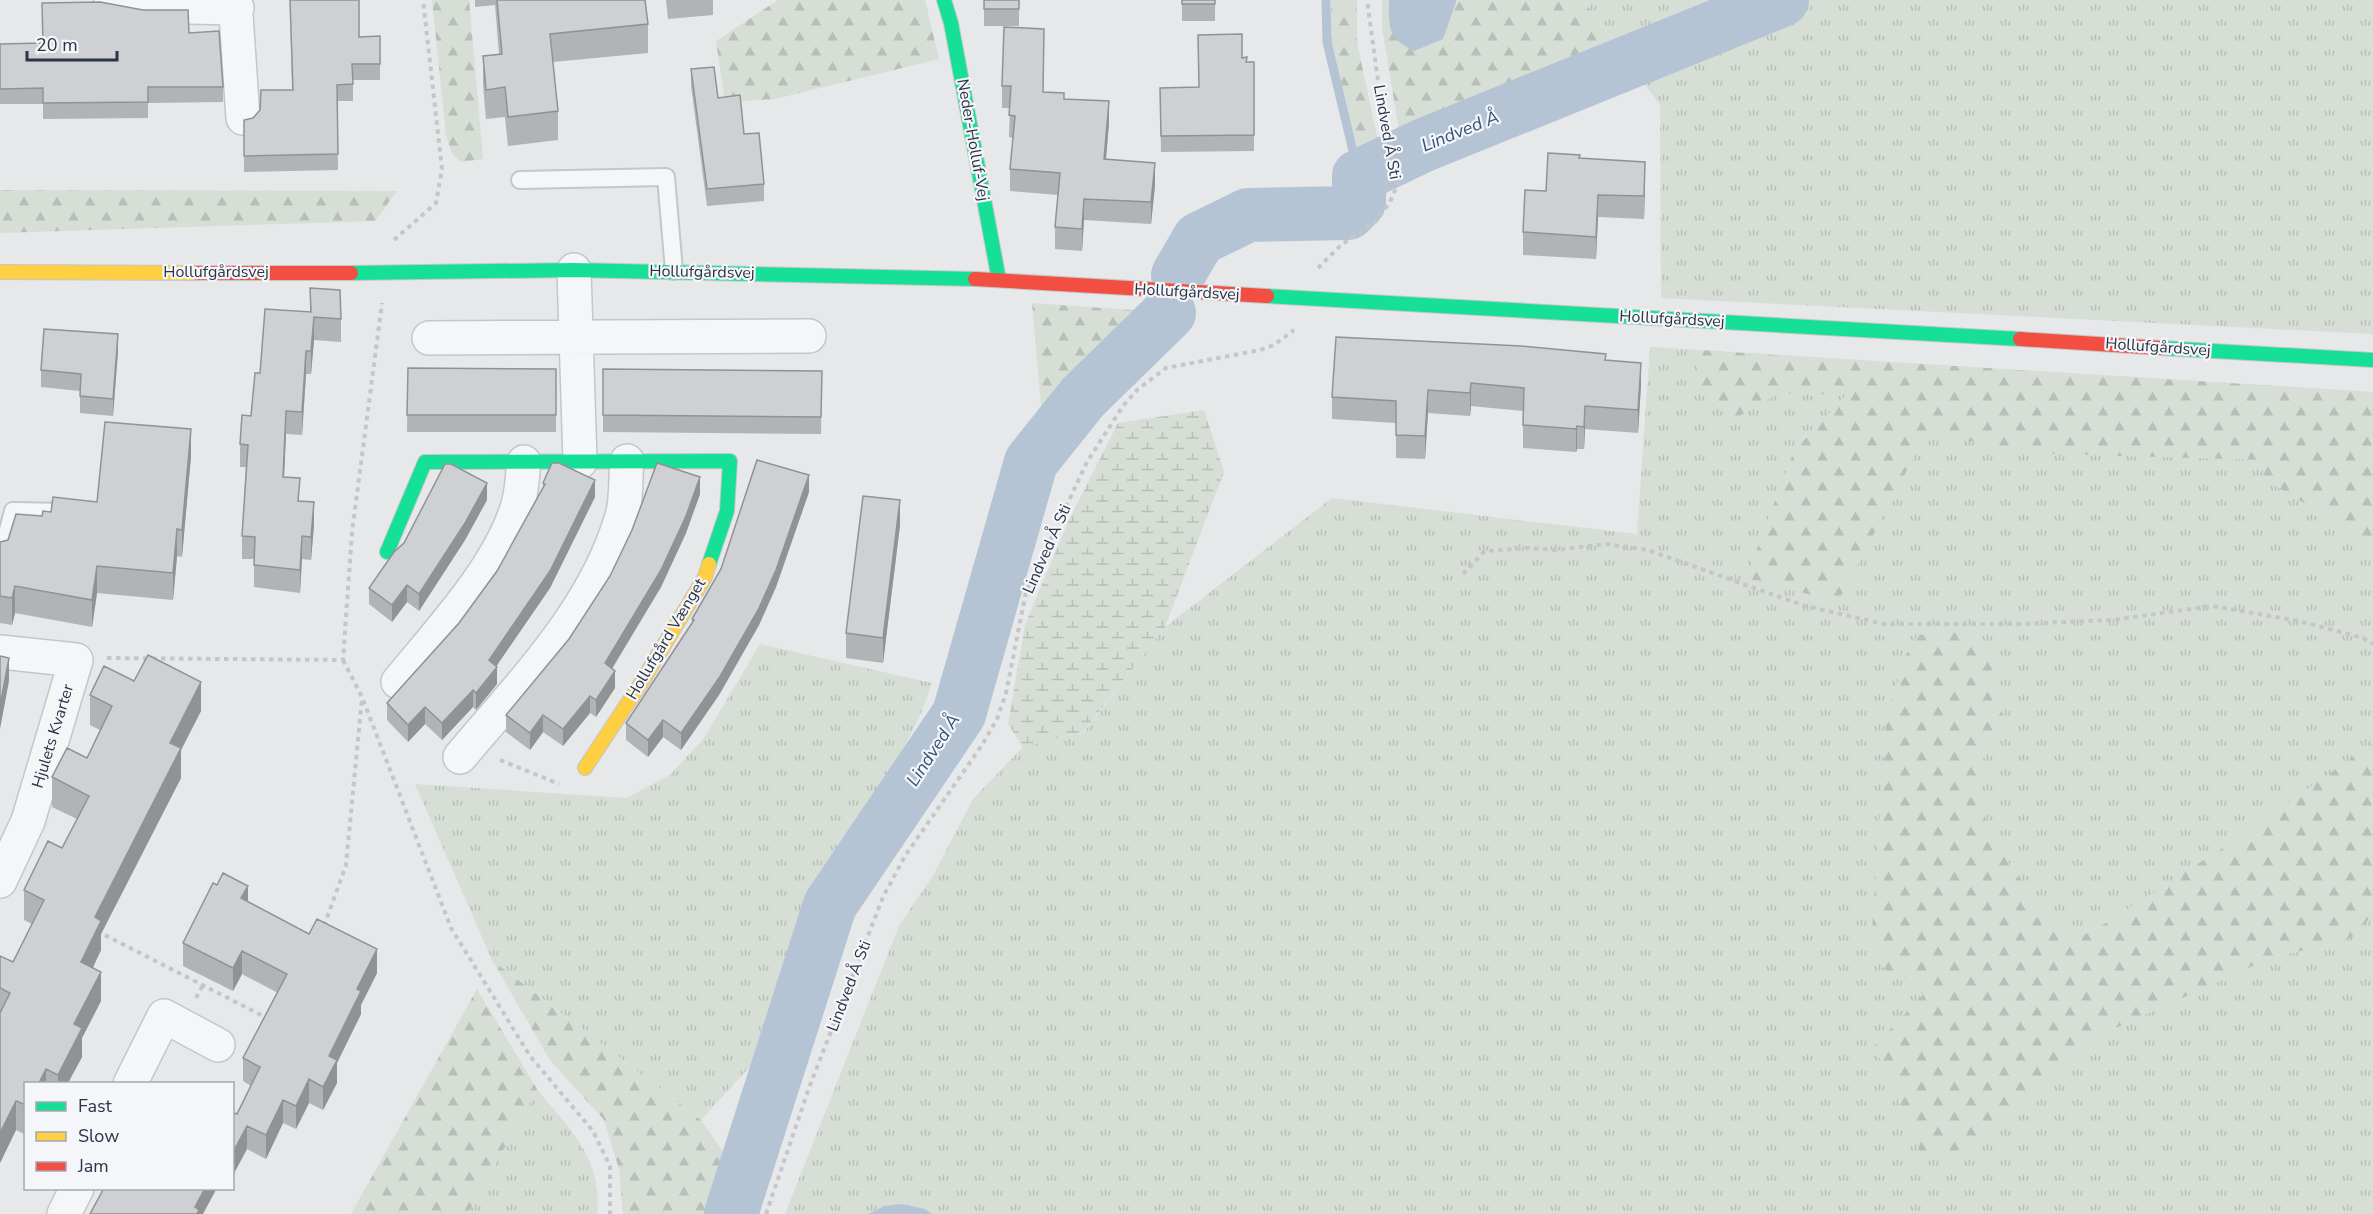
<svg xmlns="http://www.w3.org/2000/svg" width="2373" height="1214" viewBox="0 0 2373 1214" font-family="'Nunito Sans',sans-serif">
<defs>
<pattern id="grass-tufts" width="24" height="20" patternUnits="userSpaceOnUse" patternTransform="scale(1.5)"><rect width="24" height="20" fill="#d6ded6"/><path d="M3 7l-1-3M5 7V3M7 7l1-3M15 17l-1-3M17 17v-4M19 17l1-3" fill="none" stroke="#b8bfb9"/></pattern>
<pattern id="forest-firs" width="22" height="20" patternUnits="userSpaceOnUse" patternTransform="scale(1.5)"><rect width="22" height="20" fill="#d6ded6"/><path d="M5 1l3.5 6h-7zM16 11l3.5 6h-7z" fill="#b8bfb9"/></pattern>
<pattern id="wetland-marsh" width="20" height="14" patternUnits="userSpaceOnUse" patternTransform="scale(1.5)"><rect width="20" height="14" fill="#d6ded6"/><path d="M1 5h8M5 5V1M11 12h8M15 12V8" fill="none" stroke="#b8bfb9"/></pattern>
</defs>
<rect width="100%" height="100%" fill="#e6e8ea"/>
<!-- grass -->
<path fill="url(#grass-tufts)" d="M1583 0H2373V334L1661 298 1660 105Z
M1650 347 2373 392V1214H785L899 926 934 874 973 799 1023 747 1084 732 1165 627 1332 498 1637 534Z
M760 644 932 683 921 714 803 945 756 1060 701 1120 492 960 415 784 626 798 670 775 704 738Z
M537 1089C571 1132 602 1156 597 1214H468Z"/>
<!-- forest -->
<path fill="url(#forest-firs)" d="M432 0H469L483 159 461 162 452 154 446 135Z
M778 0H925L939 59 775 99 725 102 716 41Z
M1331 0H1357V42L1379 146 1358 150 1331 43Z
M1382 0H1389V24L1443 39 1456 0H1583L1618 48 1418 135 1400 136 1382 28Z
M0 190 397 191 375 221 0 233Z
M1032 303 1161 312 1042 416Z
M1697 350 2373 392V561L2359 535 2263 479 2262 460 2027 453 1927 432 1838 602 1746 578 1794 451 1846 395 1779 393 1736 418 1699 390Z
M1965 632 1991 649 2002 718 1971 786 1998 846 2045 919 2068 937 2090 933 2229 844 2373 743V915L2351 938 2266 960 2107 1032 1948 1158 1922 1155 1874 1046 1923 995 1911 980 1885 970 1871 944 1886 722 1904 658 1918 635Z
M492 960 701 1120 727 1157 706 1214H623L619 1169 604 1120 550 1060Z
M477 989 537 1089 468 1214H351Z"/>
<!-- wetland -->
<path fill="url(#wetland-marsh)" d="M1204 410 1224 472 1165 627 1083 732 1023 747 1008 724 1025 625 1068 522 1118 423Z"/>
<!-- water -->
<path fill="#b4c4d5" d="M1389 0H1456V2L1443 39 1414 51C1387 37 1389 29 1389 0Z
M901 1204 925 1209 932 1214H869L884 1206Z"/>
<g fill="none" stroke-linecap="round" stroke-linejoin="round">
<!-- stream -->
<path stroke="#b4c4d5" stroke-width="9" d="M1326 0 1327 42 1359 176"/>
<!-- river -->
<path stroke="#b4c4d5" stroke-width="54" d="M1178 275 1199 239 1248 215 1348 213 1359 202V176L1424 145 1782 0
M731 1214 830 905 959 714 1031 462 1083 397 1169 313"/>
<!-- lane casing -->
<g stroke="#c4c6c8" stroke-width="20">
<path id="lane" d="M520 180 666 177 674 271
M0 560 13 511 67 512"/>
</g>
<!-- street casing -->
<g stroke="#c4c6c8" stroke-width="36">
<path id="street" d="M111 0 138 6 237 8
M235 0 243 118
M574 270 580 462
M429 338 809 336
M0 652 76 660 28 821 0 881
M398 682C438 633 498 569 517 508 522 494 522 477 524 462
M460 757C521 684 595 610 622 516 627 500 625 479 627 461
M130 1084 164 1016 218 1045
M64 1214 77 1188"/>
</g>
<!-- fast casing -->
<g stroke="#c4c6c8" stroke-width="16">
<path id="fast" d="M944 0 951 23 999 280
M351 273 574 270 975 279
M1267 296 2020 339
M2161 348 2373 360
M387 552 425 462 730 461 727 511 709 564"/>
</g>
<!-- slow casing -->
<g stroke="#c4c6c8" stroke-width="16">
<path id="slow" d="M0 272 198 273
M585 768 643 680 705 577 709 564"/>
</g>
<!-- jam casing -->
<g stroke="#c4c6c8" stroke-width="16">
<path id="jam" d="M198 273H351
M975 279 1267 296
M2020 339 2161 348"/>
</g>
<!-- path -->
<path stroke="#c5c6ca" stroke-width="4" stroke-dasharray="4.5 4.5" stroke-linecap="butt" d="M394 240 436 203 442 169 423 0
M1318 268 1341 245 1376 221 1390 202 1399 181 1386 139 1367 0
M1463 574 1485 551 1528 548 1556 550 1606 544 1648 550 1802 605 1884 624H2017L2113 620 2212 606 2299 621 2363 638 2373 644
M107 658 343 660 352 532 382 303
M343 660 362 697 451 928 530 1056 593 1131 610 1166V1214
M500 760 559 784
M324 926 346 865 362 698
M97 931 267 1018
M196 998 203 985
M766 1214 809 1088 883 897 905 856 982 745 997 719 1006 693 1026 592 1087 462 1123 406 1137 390 1166 368 1260 350 1274 345 1294 330"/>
<!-- lane -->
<use href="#lane" stroke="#f5f6f7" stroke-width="16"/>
<!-- street -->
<use href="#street" stroke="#f5f6f7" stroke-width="33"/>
<!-- fast -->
<use href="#fast" stroke="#16e098" stroke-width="14"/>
<!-- slow -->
<use href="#slow" stroke="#ffcf43" stroke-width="14"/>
<!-- jam -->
<use href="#jam" stroke="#f24e42" stroke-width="14"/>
</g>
<!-- wall -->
<path fill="#b1b3b5" d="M290 0H359V37L380 36V80H353V101H337L338 170 244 172V120L253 118 292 90Z
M475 0H645L648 24V53L553 62 558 111V140L508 146 505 117 486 119 483 85V56L499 54 495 5 475 7Z
M666 0H713V15L668 19Z
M984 0H1019V26H984Z
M1182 0H1215V21H1182Z
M189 33 223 87V102L148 103V118L43 119V104H0V44L43 43Z
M1044 51 1043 92 1064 99 1109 123 1106 159 1155 185 1151 224 1084 220 1082 251 1055 249V227L1058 195 1010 191V169L1013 138 1009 137 1010 108H1002V86Z
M1242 58 1247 62H1254V151L1161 152 1160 88 1199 87Z
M691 69 718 98 744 134 764 184V201L707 206 691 86Z
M1580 158 1645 185 1644 219 1598 217 1596 259 1523 255V232L1546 191Z
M310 288 341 319V342L314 340 311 374H306L302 435 286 434 284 477 314 525 311 560 302 559 300 593 254 587V559H242V536L246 467H240V444L251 416 260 373 310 312Z
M118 351 113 416 80 413V391L41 387V370Z
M1606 360 1641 385 1638 433 1585 429 1584 449H1577L1576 452 1523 448V411L1471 406 1470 416 1428 413 1425 459 1396 458V423L1332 419V397Z
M408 368 556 369V432H407Z
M603 369 822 371 821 434 603 432Z
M191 456 182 557 177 556 173 600 97 593 92 627 15 613 12 625 0 623V542L8 540 42 516 51 512 97 502Z
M543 483 595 497 550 588 496 666 497 684 476 710 473 707 442 740 425 724 408 742 387 720V703L459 623 497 571 543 488Z
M809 492 776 587 759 625 719 695 681 750 663 737 648 757 626 740V723L692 623V619Z
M700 494 686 533 661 587 612 669 615 688 596 717 590 713 563 746 543 732 530 750 506 732V715Z
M487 500 465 540 419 611 407 602 392 622 369 604V588Z
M900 525 883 663 846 658V633Z
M134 681 201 711 181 750V778L101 934V950L93 968 101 1001 82 1038V1057L68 1083H26V1135L16 1130 0 1163V956L13 962 32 924 24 920V890L62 848 77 819 52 807V777L87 758 100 730 90 725V695Z
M248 902 377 973 361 1005V1014L337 1063V1083L323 1110 309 1103 296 1129 283 1123 266 1159 247 1149 232 1177V1112L237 1114 251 1086 243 1081V1058L278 993 242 974 233 991 183 966V943Z"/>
<!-- shaded-wall -->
<path fill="#909294" d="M1109 101V123L1104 181V159Z
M1645 162V185L1644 219V196Z
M1155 163V185L1151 224V202Z
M1598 195V217L1596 259V237Z
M1084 199V220L1082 251V229Z
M314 317V340L311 374V351Z
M118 334V351L113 416V399Z
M306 351V374L302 435V412Z
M1641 363V385L1638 433V410Z
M1471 383V406L1470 416V393Z
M1428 390V413L1425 459V436Z
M1585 406V429L1584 449V427Z
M286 411V434L283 500V477Z
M1577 426V449L1576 452V429Z
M191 429V456L182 557V530Z
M809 475V492L776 587 759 625 719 695 681 750V733Z
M700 477V494L686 533 661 587 605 680V663Z
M595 480V497L550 588 489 677V660Z
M487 483V500L465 540 419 611V594Z
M900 500V525L883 663V638Z
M314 502V525L311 560V537Z
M177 529V556L173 600V573Z
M302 536V559L300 593V570Z
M97 566V593L92 627V600Z
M407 585V602L392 622V605Z
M15 586V613L12 625V598Z
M9 658V681L0 729V706Z
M497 667V684L476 710V693Z
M615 671V688L596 717V700Z
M201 682V711L181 750V778L101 934V950L81 991V962L95 917 170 743Z
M473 690V707L442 740V723Z
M590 696V713L563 746V729Z
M425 707V724L408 742V725Z
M543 715V732L530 750V733Z
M663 720V737L648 757V740Z
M248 886V909L241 898Z
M377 949V973L361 1005V1014L337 1063V1083L323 1110V1087L329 1056 357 989Z
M242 951V974L233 991V968Z
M101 972V1001L82 1038V1057L68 1083H58V1075L74 1024Z
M46 1069V1083H39Z
M309 1079V1103L296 1129V1106Z
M283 1100V1123L266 1159V1135Z
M16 1101V1130L0 1163V1133Z
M247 1126V1149L232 1177V1154Z
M205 1188H217L203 1214H195V1207Z"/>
<!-- building -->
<path fill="#ced0d3" stroke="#909294" stroke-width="1.5" d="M290 0H359V37L380 36V64H352L353 84 337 85 338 154 244 156V120L253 118 260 110 261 90H293Z
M497 0H645L648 24 550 34 558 111 508 117 505 87 486 90 483 56 502 54Z
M984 0H1019V9H984Z
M1182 0H1215V4H1182Z
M100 2 143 10H188L189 33 219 31 223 87H148V102L43 103V88L0 89V44L43 43 42 3Z
M1004 27 1044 29 1043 92 1064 93V99L1109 101 1104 159 1155 163 1151 202 1084 199 1082 229 1055 227 1060 173 1010 169 1015 116 1009 115 1011 86H1002Z
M1242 34V58L1247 57 1246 62H1254V135L1161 136 1160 88 1199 87 1198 35Z
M714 67 718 98 740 95 744 134 759 133 764 184 707 189 691 69Z
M1548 153 1580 155 1579 158 1645 162 1644 196 1598 195 1596 237 1523 232 1525 190 1546 191Z
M310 288 340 290 341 319 314 317 311 351H306L302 412 286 411 283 477 300 478 298 501 314 502 311 537 302 536 300 570 254 565 255 537 242 536 248 445 240 444 242 415 251 416 255 373H260L265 309 311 312Z
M44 329 118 334 113 399 80 396 81 374 41 370Z
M1336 337 1521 346 1606 354 1605 360 1641 363 1638 410 1585 406 1584 427 1577 426 1576 429 1523 425 1524 388 1471 383 1470 393 1428 390 1425 436 1396 435V401L1332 397Z
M408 368 556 369V415H407Z
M603 369 822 371 821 417 603 415Z
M105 422 191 429 182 530 177 529 173 573 97 566 92 600 15 586 12 598 0 596V542L8 540 16 514 42 516 43 511 51 512 53 497 97 502Z
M757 460 809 475 776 570 759 608 719 678 681 733 663 720 648 740 626 723 694 620 692 619 721 569Z
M552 463H559L595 480 550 571 489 660 497 667 476 693 473 690 442 723 425 707 408 725 387 703 459 623 497 571 545 484 543 483Z
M657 463 700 477 686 516 661 570 605 663 615 671 596 700 590 696 563 729 543 715 530 733 506 715 569 639 610 576 632 530Z
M445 464H451L487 483 465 523 419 594 407 585 392 605 369 588 394 552 404 543Z
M863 496 900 500 883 638 846 633Z
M148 655 201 682 170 743 181 748 95 917 101 921 81 962 101 972 74 1024 82 1028 58 1075 46 1069 39 1083H26V1105L16 1101 0 1133V1013L10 993 0 988V956L13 962 44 900 24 890 48 841 62 848 89 796 52 777 67 748 87 758 112 706 90 695 104 666 134 681Z
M0 656 9 658 0 706Z
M223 873 248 886 241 898 309 934 317 919 377 949 357 989 361 991 329 1056 337 1060 323 1087 309 1079 296 1106 283 1100 266 1135 247 1126 232 1154V1112L237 1114 260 1067 243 1058 287 974 242 951 233 968 183 943 213 883 217 885Z
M104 1188H205L195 1207 199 1210 197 1214H90Z"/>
<g text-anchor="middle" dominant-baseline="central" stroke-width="4.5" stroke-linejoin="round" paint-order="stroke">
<!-- street labels -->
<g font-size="16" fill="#2b3445" stroke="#f4f6f9">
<text transform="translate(1387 132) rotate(80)">Lindved Å Sti</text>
<text transform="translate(973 140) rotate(80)">Neder-Holluf-Vej</text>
<text x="216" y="272">Hollufgårdsvej</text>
<text transform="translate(702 272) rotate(1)">Hollufgårdsvej</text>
<text transform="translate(1187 292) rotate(3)">Hollufgårdsvej</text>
<text transform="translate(1672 319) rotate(3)">Hollufgårdsvej</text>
<text transform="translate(2158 347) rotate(4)">Hollufgårdsvej</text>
<text transform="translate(1047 549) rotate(-66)">Lindved Å Sti</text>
<text transform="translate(666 639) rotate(-59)">Hollufgård Vænget</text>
<text transform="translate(53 736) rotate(-73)">Hjulets Kvarter</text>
<text transform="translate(849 986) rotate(-69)">Lindved Å Sti</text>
</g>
<!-- water labels -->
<g font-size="18" font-style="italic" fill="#34527a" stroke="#f4f6f9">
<text transform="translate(1460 131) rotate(-22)">Lindved Å</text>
<text transform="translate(933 750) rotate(-57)">Lindved Å</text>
</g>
</g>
<!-- legend -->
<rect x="24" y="1082" width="210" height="108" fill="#f4f6f9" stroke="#a4a8b1" stroke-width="1.5"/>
<rect x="36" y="1102" width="30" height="9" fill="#16e098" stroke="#a4a8b1" stroke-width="1.5"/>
<text x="78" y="1112" font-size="18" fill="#2b3445">Fast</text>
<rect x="36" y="1132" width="30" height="9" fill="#ffcf43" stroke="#a4a8b1" stroke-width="1.5"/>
<text x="78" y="1142" font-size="18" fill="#2b3445">Slow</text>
<rect x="36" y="1162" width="30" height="9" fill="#f24e42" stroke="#a4a8b1" stroke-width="1.5"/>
<text x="78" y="1172" font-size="18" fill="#2b3445">Jam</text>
<!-- scale -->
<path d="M27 51v9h90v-9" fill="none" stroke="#2b3445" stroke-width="3"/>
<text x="36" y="51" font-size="18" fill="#2b3445" stroke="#f4f6f9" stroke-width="4.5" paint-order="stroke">20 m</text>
</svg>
